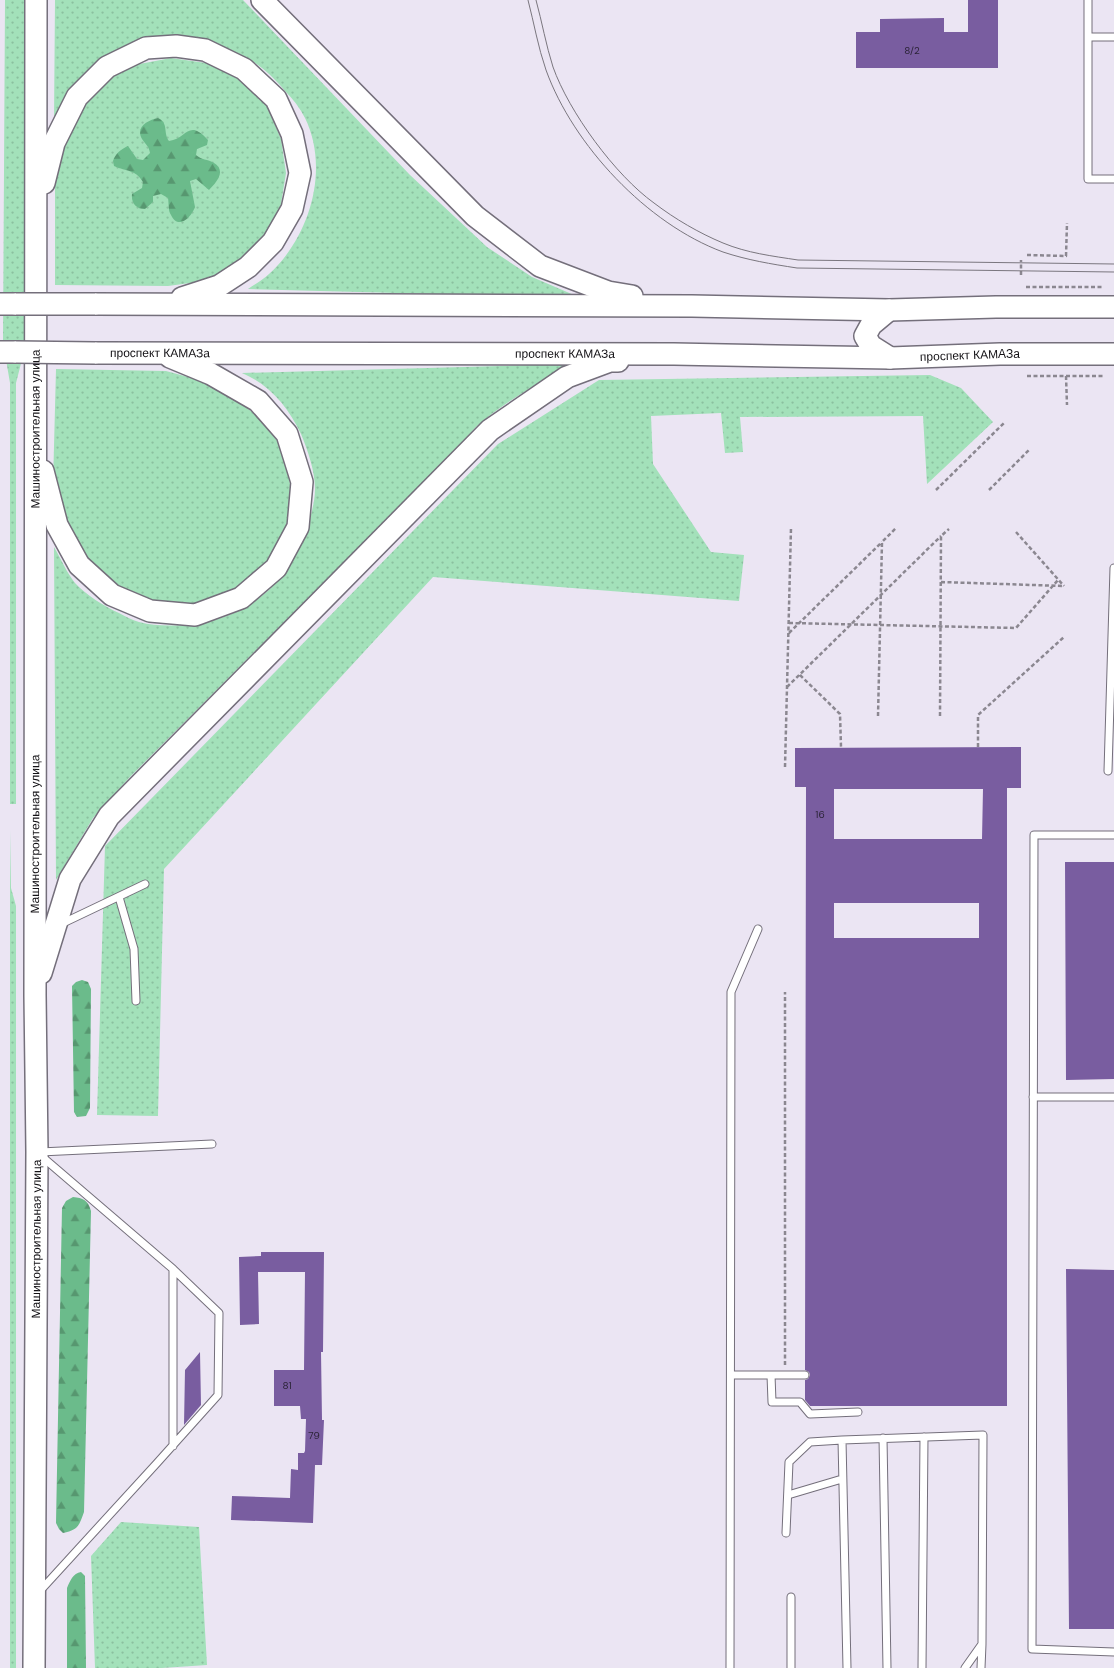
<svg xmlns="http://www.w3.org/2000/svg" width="1114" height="1668" viewBox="0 0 1114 1668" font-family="'DM Sans',sans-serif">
<defs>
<pattern id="grass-dots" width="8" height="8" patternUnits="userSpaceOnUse" patternTransform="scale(1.25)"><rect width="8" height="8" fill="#a3e1ba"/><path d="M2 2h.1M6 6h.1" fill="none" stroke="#8bc09f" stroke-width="1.8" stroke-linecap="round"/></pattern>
<pattern id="forest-firs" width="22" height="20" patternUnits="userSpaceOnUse" patternTransform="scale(1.25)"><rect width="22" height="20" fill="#6bbb8b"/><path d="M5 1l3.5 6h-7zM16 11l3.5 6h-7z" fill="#579770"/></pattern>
</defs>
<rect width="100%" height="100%" fill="#ebe5f3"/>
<!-- grass -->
<path fill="url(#grass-dots)" d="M5 0H28L26 344 16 383V804H10V383L3 342Z
M55 0H243L410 175 487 247 532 277 581 298 248 289C255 284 263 280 269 274 310 237 330 169 305 118 300 108 293 99 285 91 276 80 261 65 248 59 239 56 227 56 218 54 192 50 165 46 139 42L54 121Z
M171 58 206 63 237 77 267 106 281 139 286 173 280 210 258 245 232 266 205 281 168 286 55 285V179L61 148 74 119 102 84 129 66Z
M571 364C540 383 503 402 476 427 471 432 466 439 460 445L129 778 93 818 56 880 54 547C61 559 67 573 75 583 85 594 105 607 119 613 125 616 132 620 139 622 154 626 169 626 184 625 246 621 293 582 309 522 312 511 315 500 315 489 315 471 308 451 301 434 288 407 270 385 242 373Z
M56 369 166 371 203 381 232 395 267 425 285 453 292 496 285 532 266 562 238 587 205 603 175 604 132 597 101 580 79 555 53 485Z
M930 375 961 388 993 422 927 484 923 416 740 417 743 452 725 453 721 413 651 416 653 464 711 552 744 555 739 601 433 577 164 869 158 1116 97 1115 105 846 498 444 599 380Z
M10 830 11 888 16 906V1668H10Z
M121 1522 199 1527 207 1665 162 1668H95L91 1556Z"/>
<!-- forest -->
<path fill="url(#forest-firs)" d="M158 118C169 123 163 133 169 141 187 139 188 118 208 140L207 145 197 149 196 155C201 160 208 159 214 163 227 171 216 183 209 190L196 179 190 181 195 207C191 218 178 230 171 215 168 211 169 204 168 198L161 194 153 196V202L145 209C136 209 131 203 132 194L142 188 143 182C135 169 127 172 114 166L113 161C115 154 121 149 128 146L137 159 143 160 150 153C149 146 146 145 142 139 135 127 148 120 158 118Z
M82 980 88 982 91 989 90 1108 86 1116 77 1117 74 1112 72 986 76 982Z
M73 1197C83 1198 88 1200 91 1211L84 1512C79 1526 78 1530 63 1533L59 1529 56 1523 62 1208 66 1201Z
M81 1572 85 1576 86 1668H67V1588C70 1581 73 1573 81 1572Z"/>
<!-- building -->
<path fill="#795da0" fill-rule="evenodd" d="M968 0H998V68H856V32H880V19L944 18V32H968Z
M1021 747V788H1007V1406H810L805 1400V1380L808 1379 810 1375 809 1372 805 1370 806 787H795V748ZM834 789H983L982 839H834ZM834 903H979V938H834Z
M1065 862H1114V1079L1066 1080Z
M261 1252H324L323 1352H321L322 1420H324L322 1465H315L313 1523 231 1520 232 1496 290 1498 291 1469 298 1470V1453H304L305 1451 306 1419H301L300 1406H274V1370H304L305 1272H258L259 1324 240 1325 239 1257 261 1256Z
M1066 1269 1114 1270V1629H1069Z
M200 1352 201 1405 184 1425 185 1370Z"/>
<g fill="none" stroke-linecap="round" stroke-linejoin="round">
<!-- service casing -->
<g stroke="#746f7b" stroke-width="9">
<path id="service" d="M1088 0V179H1114
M1088 37H1114
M1108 771 1114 568
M1114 835H1034L1032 1649 1114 1652
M119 897 134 949 136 1001
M61 924 145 884
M1033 1097H1114
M40 1152 212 1144
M731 1375H805
M771 1375 772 1402H800L810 1414 858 1412
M883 1438 887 1668
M173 1446V1269
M788 1495 842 1479
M786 1533 789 1462 810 1442 842 1440
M39 1592 157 1463 218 1395 219 1313 173 1269 40 1155
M791 1597V1668
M730 1668 731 992 758 929
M847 1668 842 1440 983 1435 982 1644 965 1668
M922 1668 924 1437
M981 1668 982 1644"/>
</g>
<!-- primary casing -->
<g stroke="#746f7b" stroke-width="24">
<g id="primary">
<path d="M262 0 475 216 540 266 608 292 632 296"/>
<path d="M44 183 54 143 77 97 107 67 146 48 176 46 205 50 244 69 276 99 292 134 300 173 292 209 273 242 248 267 219 286 182 298"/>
<path d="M0 304H16"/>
<path d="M95 304 692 306 889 310 996 307H1114"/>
<path d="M889 310 871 325 865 336 871 346 890 358"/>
<path d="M0 352H16"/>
<path id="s1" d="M95 353 674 354 890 358 1000 354H1114"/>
<path d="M43 471 57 525 79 565 112 595 150 611 195 615 241 598 276 568 298 527 302 482 287 434 258 401 211 374 170 357"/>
<path d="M41 973 70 879 109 816 490 430 567 377 610 361H618"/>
<path id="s2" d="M34 1668 37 1152 35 995 36 0"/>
</g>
</g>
<!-- path -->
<path stroke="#8b8790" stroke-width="2.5" stroke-dasharray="4 2.5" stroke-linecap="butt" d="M1027 255 1066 256 1067 223
M1021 275V260
M1026 287H1103
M1027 376H1103
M1066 376 1067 405
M936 490 1004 423
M989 490 1029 450
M1016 532 1064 586
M941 582 1064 586
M789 623 1016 628 1058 580
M789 633 882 542
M800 675 840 714 841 747
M787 687 941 536
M878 716 882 542 896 528
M940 716 941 536 949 529
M978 747V715L1064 637
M785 767 791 528
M785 1365V992"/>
<!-- service -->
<use href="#service" stroke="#fff" stroke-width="7"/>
<!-- primary -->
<use href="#primary" stroke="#fff" stroke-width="21"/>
<!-- tram -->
<path stroke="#7a767e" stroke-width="1" d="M528 0C534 23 538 47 546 70 573 145 647 224 723 252 747 260 771 264 797 268L1114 272
M536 0C542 22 546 45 553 67 569 112 615 175 654 203 675 219 699 233 723 243 747 253 772 256 798 260L1114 264"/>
<!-- primary-bridge casing -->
<g stroke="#746f7b" stroke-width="24" stroke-linecap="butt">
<path id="primary-bridge" d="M16 304H95
M16 352 95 353"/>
</g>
<!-- primary-bridge -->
<use href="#primary-bridge" stroke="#fff" stroke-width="21"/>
</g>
<g text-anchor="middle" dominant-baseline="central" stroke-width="4" stroke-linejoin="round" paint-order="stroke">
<!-- number labels -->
<g font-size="10" fill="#2c2438">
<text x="912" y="50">8/2</text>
<text x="820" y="814">16</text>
<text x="287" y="1385">81</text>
<text x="314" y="1435">79</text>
</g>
<!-- street labels -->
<g font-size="12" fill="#131115" stroke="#fff">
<text stroke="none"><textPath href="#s1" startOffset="65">проспект КАМАЗа</textPath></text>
<text stroke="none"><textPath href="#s1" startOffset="470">проспект КАМАЗа</textPath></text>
<text stroke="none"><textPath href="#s1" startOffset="875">проспект КАМАЗа</textPath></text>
<text stroke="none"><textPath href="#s2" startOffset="1239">Машиностроительная улица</textPath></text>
<text stroke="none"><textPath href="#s2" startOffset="834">Машиностроительная улица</textPath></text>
<text stroke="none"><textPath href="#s2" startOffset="429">Машиностроительная улица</textPath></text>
</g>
</g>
</svg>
